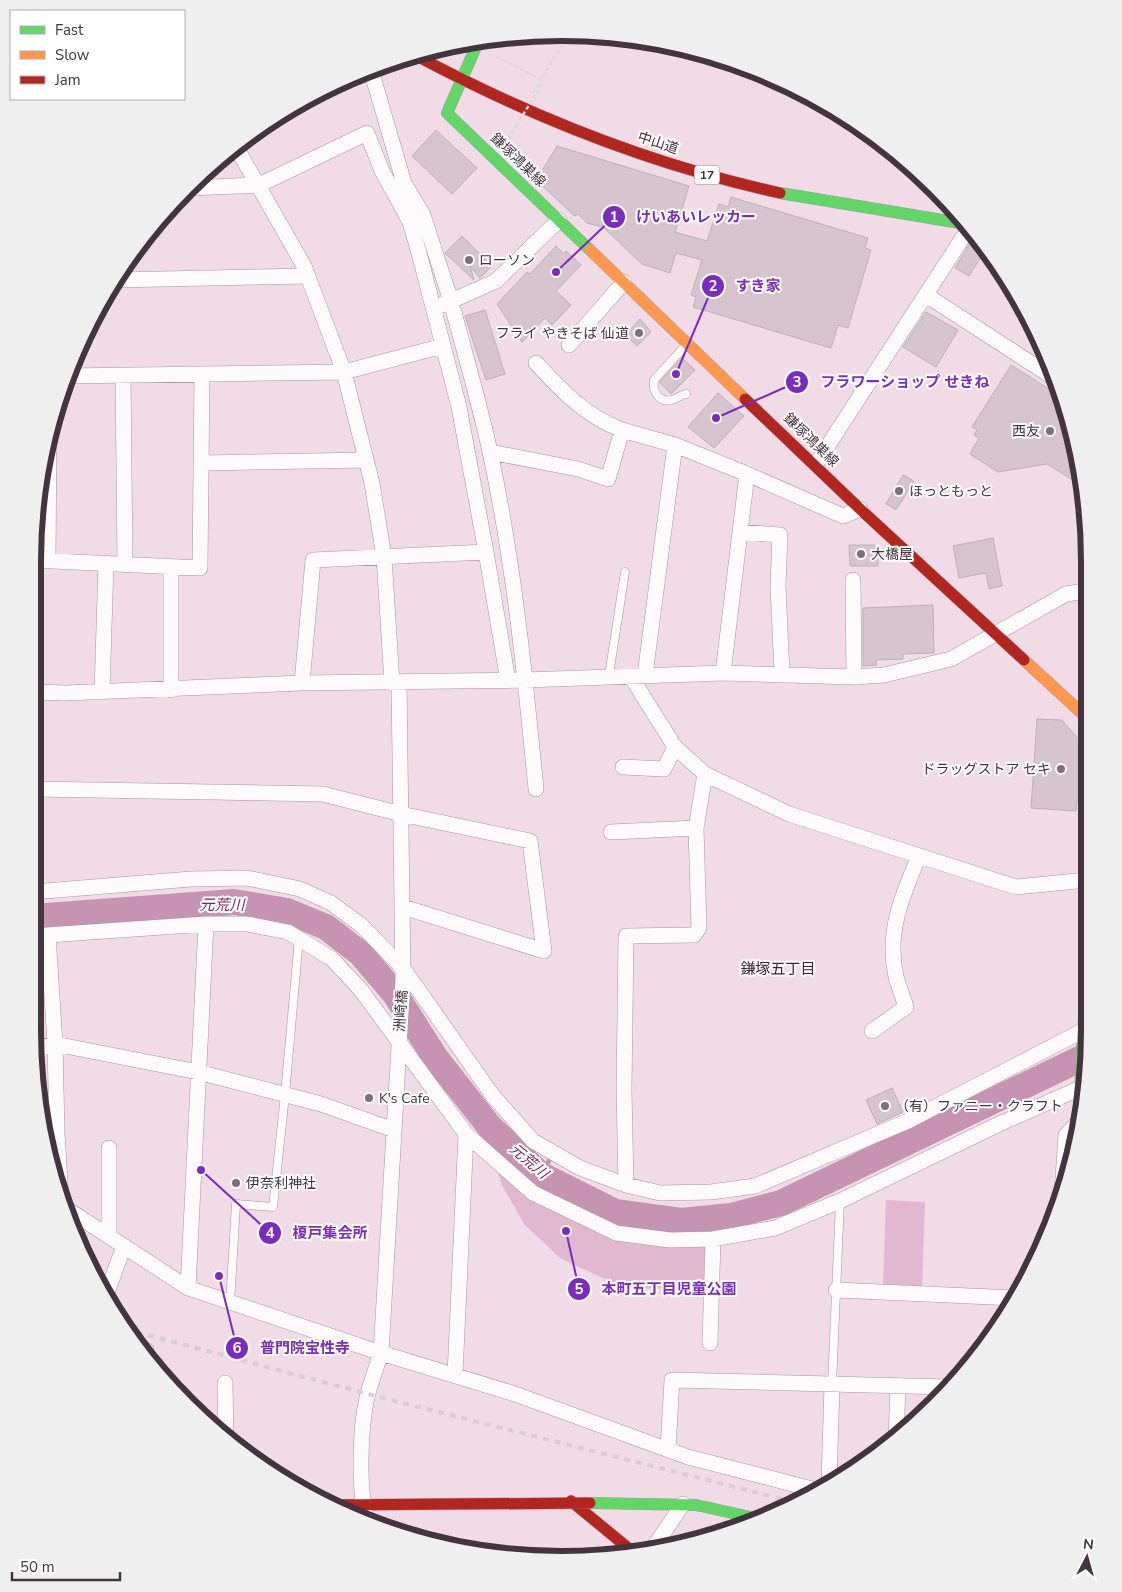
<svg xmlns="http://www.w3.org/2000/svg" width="1122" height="1592" viewBox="0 0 1122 1592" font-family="'Nunito Sans','Noto Sans JP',sans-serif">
<rect width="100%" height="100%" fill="#f0dbe7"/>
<!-- green -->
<path fill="#e1b8d0" d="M497 1169 531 1197 562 1215 619 1238 705 1243 709 1281 687 1285V1290L622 1287 560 1258 524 1224 502 1185Z
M886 1200 925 1202 922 1288 883 1286Z"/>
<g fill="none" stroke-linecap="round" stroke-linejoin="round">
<!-- stream -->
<path stroke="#c693b2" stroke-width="4.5" d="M541 1175 550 1159"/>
<!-- river -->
<path stroke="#c693b2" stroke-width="26" d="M33 917 234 902 287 911 326 927 361 954 395 994 435 1057 489 1126 541 1175 615 1212 681 1221 731 1216 781 1203 1088 1055"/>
</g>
<!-- building -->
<path fill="#d6c5ce" stroke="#bfb0b9" d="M436 130 477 168 452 194 412 156Z
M557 146 689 186 675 232 707 241 719 204 728 207 731 197 868 238 865 248 871 250 848 328 838 325 831 348 693 307 696 297 691 295 702 260 676 253 670 273 642 264 603 227 587 223 578 214 575 216 536 180Z
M462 236 492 266 480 278 470 266 474 280 445 253Z
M971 242 984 252 969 276 955 268Z
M556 246 564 254 566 251 581 265 556 291 571 305 552 325 545 318 522 342 497 304 527 272 530 274Z
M485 310 505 374 486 380 465 316Z
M926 312 958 330 936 367 903 347Z
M640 319 651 332 637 346 625 335Z
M682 358 695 370 671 394 659 382Z
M1011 365 1049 389 1050 386 1059 391 1071 424 1084 487 1047 464 998 472 970 454 979 438 974 435 977 430 972 427Z
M718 393 744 416 714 448 688 427Z
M903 475 914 481 896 510 886 504Z
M993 538 1002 586 989 589 986 573 959 578 953 546Z
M849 545H875V553H878V566H850Z
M933 605 934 653 903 654V659L876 660 877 665 863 666V608Z
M1037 719 1062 720 1086 748 1085 801H1077L1076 811 1031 808Z
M892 1088 903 1112 877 1124 866 1100Z"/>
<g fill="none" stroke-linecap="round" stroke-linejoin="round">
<!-- lane casing -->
<g stroke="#a798a1" stroke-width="9">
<path id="lane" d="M686 394C680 395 677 399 671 400 659 403 652 391 654 380L687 344
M609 675 625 572
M230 1303 236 1204 273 1207 285 1095 299 938
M832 1385 840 1201"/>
</g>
<!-- street casing -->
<g stroke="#a798a1" stroke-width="16">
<path id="street" d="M371 70 404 183 423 215 451 301 496 281 559 220
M236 147 304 266 344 372 372 483 384 557 392 683
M189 188 259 185 367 133 382 171 410 222 419 253 459 407 486 552 313 560 302 683
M115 280 308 276
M926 295 1054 378
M434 308 451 301C464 351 479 401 490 452 514 563 525 676 536 789
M569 345 624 282
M536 363C563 392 584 415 622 430
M123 375 125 564
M67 376 344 372 443 346
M490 452 578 469 608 479 622 430 675 445 747 474
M201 463 366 460
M816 464 969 228
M740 532 780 535 778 586 782 674
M486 552 508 681
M33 560 200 568 202 374
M48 560 49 436
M853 580 854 677
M723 673 747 474 843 516 860 509
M645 675 675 445
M631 677 675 747 705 774 789 814 1016 887 1087 880
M171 690V567
M33 692 66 693 302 683 525 680 723 673 854 677 884 675 951 659 1066 594 1086 591
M102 692 106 563
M623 767 664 769 675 747
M33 789 323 794 401 814 530 841 544 951 403 907
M611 832 696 828
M33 892 191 879 247 878 300 889 331 903 361 925 403 968 493 1096 533 1141 580 1168 626 1185 660 1193 711 1192 755 1186 908 1121 1088 1028
M48 935 55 1044 57 1133 61 1198
M33 936 206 924H247L288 932 332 959 361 990 466 1134 533 1193 616 1233 670 1240 713 1239 775 1228 840 1201 999 1124 1085 1086
M872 1031 906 1007C903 997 899 987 896 977 886 933 902 896 919 856
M35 1048 55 1044 198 1072 321 1104 394 1130
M109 1148V1236
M626 1185 624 1090 626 936 694 935 699 928 696 828 705 774
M1062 1192 1066 1135 1079 1121
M64 1207 188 1288 381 1353 515 1394 688 1457 816 1490
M188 1288 206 924
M836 1290 1015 1298
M106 1295 124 1246
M710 1343 713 1239
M146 1352V1350
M455 1375 466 1134
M225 1383 226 1439
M896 1437 898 1387
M668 1449 672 1380 948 1387
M829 1482 832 1385
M367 1521C358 1490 360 1429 367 1397 371 1382 376 1368 381 1353L403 978 399 683
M651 1551 683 1504"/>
</g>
<!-- fast casing -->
<g stroke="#a798a1" stroke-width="12">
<path id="fast" d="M479 40 447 113 590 250
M780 193 966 224
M1078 1131 1088 943
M590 1503 696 1505 755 1518"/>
</g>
<!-- slow casing -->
<g stroke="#a798a1" stroke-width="12">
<path id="slow" d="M590 250 745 399
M1024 660 1086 717"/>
</g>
<!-- jam casing -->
<g stroke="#a798a1" stroke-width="12">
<path id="jam" d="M415 55C531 117 652 165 780 193
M745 399 860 509 1024 660
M571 1501 633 1552
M332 1505 590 1503"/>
</g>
<!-- path -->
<path stroke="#ddd8db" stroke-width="2.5" stroke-dasharray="4 2.5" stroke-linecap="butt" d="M497 57 544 81
M533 93 568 35
M505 145 516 126"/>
<!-- lane -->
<use href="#lane" stroke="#fdfafb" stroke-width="8"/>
<!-- street -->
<use href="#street" stroke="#fdfafb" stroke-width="15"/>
<!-- fast -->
<use href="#fast" stroke="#63d668" stroke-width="11"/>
<!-- slow -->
<use href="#slow" stroke="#ff974d" stroke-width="11"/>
<!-- jam -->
<use href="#jam" stroke="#b3261e" stroke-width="11"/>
<!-- rail -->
<path stroke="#d6cfd3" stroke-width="4" stroke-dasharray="6 6" stroke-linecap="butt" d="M125 1329 368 1394 798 1503"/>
<!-- path-bridge -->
<path stroke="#ddd8db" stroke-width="2.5" stroke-dasharray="4 2.5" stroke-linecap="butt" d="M516 126 544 81"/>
</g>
<!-- markers -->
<g fill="#806e78" stroke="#fff" stroke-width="2">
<circle cx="469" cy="260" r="5"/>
<circle cx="639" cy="333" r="5"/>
<circle cx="1050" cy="431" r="5"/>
<circle cx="899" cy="491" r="5"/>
<circle cx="861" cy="554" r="5"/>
<circle cx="1061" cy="769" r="5"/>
<circle cx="369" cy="1098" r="5"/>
<circle cx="885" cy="1106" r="5"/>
<circle cx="236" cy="1183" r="5"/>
</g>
<g text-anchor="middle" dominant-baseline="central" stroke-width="4" stroke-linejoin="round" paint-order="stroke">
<!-- shield labels -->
<rect fill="#fff" stroke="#7b7177" stroke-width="1" x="694.5" y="165.5" width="25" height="19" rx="4"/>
<g font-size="12" font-weight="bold" fill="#43343d">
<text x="707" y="175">17</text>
</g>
<!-- street labels -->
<g font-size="14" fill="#43343d" stroke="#fff">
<text transform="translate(658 143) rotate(18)">中山道</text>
<text transform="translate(518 160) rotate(44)">鎌塚鴻巣線</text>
<text transform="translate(811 440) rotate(44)">鎌塚鴻巣線</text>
<text transform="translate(401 1011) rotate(-86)">洲崎橋</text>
</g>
<!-- poi labels -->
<g font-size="14" fill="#43343d" stroke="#fff" text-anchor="start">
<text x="479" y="260">ローソン</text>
<text x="629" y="333" text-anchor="end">フライ やきそば 仙道</text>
<text x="1040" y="431" text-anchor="end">西友</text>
<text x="909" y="491">ほっともっと</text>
<text x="871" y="554">大橋屋</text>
<text x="1051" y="769" text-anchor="end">ドラッグストア セキ</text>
<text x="379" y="1098">K's Cafe</text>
<text x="895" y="1106">（有）ファニー・クラフト</text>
<text x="246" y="1183">伊奈利神社</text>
</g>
<!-- water labels -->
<g font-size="15" font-style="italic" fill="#77295e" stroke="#fff">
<text x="222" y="905">元荒川</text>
<text transform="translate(529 1161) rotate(40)">元荒川</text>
</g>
<!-- neighbourhood labels -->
<g font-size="15" fill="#3d2233" stroke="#fff">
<text x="778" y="969">鎌塚五丁目</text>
</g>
</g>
<!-- crop -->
<path d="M0 0H1122V1592H0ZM561 41H561A520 520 0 0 1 1081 561V1031A520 520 0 0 1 561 1551H561A520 520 0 0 1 41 1031V561A520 520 0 0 1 561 41Z" fill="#f0efef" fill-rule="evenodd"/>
<path fill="none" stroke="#43343d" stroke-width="6" d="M561 41H561A520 520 0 0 1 1081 561V1031A520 520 0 0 1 561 1551H561A520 520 0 0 1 41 1031V561A520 520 0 0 1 561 41Z"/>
<!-- callouts -->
<path fill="none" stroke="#7b2cbf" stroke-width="2" d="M556 272L614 217M676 374L713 286M716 418L797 382M201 1170L270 1233M566 1231L579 1289M219 1276L237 1348"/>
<g fill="#7b2cbf" stroke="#fff" stroke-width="2">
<circle cx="556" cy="272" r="5"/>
<circle cx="676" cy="374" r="5"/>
<circle cx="716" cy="418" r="5"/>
<circle cx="201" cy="1170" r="5"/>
<circle cx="566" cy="1231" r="5"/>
<circle cx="219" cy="1276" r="5"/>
<circle cx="614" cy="217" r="12"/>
<circle cx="713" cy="286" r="12"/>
<circle cx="797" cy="382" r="12"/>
<circle cx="270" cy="1233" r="12"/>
<circle cx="579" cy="1289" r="12"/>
<circle cx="237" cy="1348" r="12"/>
</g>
<g font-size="15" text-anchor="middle" font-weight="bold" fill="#fff">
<text x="614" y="222">1</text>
<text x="713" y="291">2</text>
<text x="797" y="387">3</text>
<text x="270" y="1238">4</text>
<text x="579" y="1294">5</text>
<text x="237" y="1353">6</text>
</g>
<g font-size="15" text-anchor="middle" font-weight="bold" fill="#7b2cbf" stroke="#fff" stroke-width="4" stroke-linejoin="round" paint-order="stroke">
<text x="696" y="222">けいあいレッカー</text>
<text x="758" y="291">すき家</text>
<text x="905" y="387">フラワーショップ せきね</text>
<text x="330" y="1238">榎戸集会所</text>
<text x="669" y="1294">本町五丁目児童公園</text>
<text x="305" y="1353">普門院宝性寺</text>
</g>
<!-- legend -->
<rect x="10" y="10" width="175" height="90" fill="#ffffff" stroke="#b4aeb1"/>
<rect x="20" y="26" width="25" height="8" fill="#63d668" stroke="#b4aeb1"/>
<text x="55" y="35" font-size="15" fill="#43343d">Fast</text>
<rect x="20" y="51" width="25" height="8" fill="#ff974d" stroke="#b4aeb1"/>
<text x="55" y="60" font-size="15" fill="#43343d">Slow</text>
<rect x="20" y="76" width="25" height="8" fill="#b3261e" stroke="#b4aeb1"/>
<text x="55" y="85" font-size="15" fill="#43343d">Jam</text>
<!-- north arrow -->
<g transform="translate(1087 1557) rotate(6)" stroke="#ffffff" stroke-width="4" paint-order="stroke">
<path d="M0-4L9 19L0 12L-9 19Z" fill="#43343d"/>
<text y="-8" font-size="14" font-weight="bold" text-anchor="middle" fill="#43343d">N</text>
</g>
<!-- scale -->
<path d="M12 1572v8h108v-8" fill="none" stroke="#43343d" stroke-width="2.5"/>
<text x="20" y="1572" font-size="15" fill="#43343d" stroke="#ffffff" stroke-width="4" paint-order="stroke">50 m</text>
</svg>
